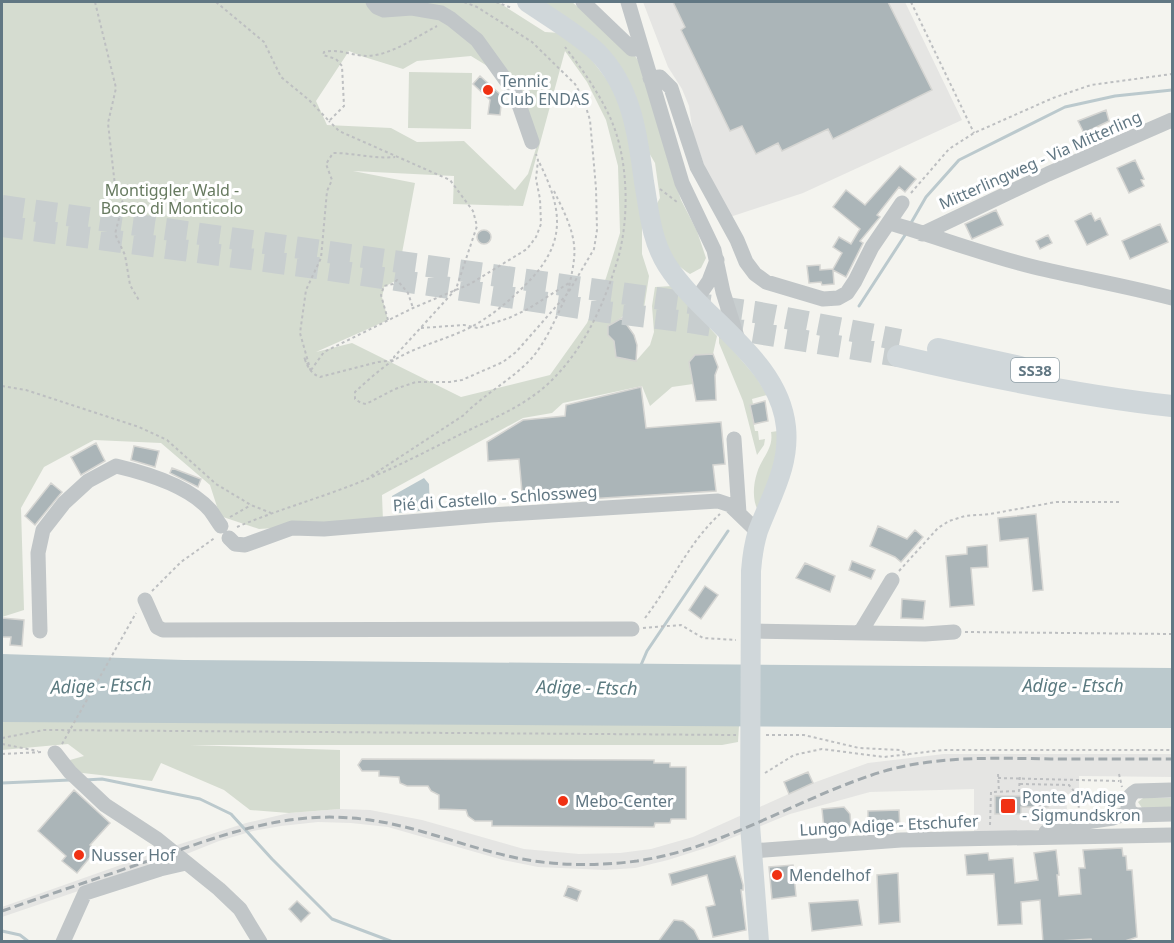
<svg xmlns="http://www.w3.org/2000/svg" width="1174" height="943" viewBox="0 0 1174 943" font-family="'Noto Sans',sans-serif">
<rect width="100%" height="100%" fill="#f4f4ef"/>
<!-- built -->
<path fill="#e5e5e3" d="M643 2H905L962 120 803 193 730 217 706 170 693 134 689 106 682 89 668 67Z
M944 754H1172V777L1079 776V792L1065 795 1069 822 1023 833 974 831V789L870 792 790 814 712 846 668 860 635 868 605 870 538 867 503 860 388 827 351 823 318 822 281 826 253 831 219 841 184 855 2 917V907L177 845 246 823 289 813 340 809 370 810 422 820 524 849 579 854 620 853 651 849 693 837 813 783 868 763Z"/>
<!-- green -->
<path fill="#d5dcd0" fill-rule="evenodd" d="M2 2H498L545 32 560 33 591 59 625 103 642 197V254L649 276 644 308 636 307 608 327V335L614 341 616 357 636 361 650 345 654 332 652 306 655 287 672 286 717 336 713 354 695 355 689 362 693 384 672 387 650 406 642 386 563 403 552 413 523 418 382 495 383 521 259 529 220 516 210 485 161 443 94 440 44 467 21 508 24 610 2 617ZM349 51 361 56 403 69 417 61 471 56 502 75 538 142 528 174 515 190 464 141 417 142 391 128 327 125 316 101ZM565 51 587 82 606 120 618 166 620 233 606 278 587 323 550 375 461 397 352 343 316 352 388 320 382 297 384 287 397 280 415 183 353 171 454 176 453 204 523 206Z
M537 2H572L635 56 646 72 668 161 681 200 697 231 706 258 701 268 690 274C663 257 661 236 655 207L660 198 655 163 645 146 635 104Z
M409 72 472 73 471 129 408 128Z
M719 334 756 377 767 395 752 399 753 404 750 405 755 431H758L759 440 765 439 764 445 757 455 743 401 719 343Z
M778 431 780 446 759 512C752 502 753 485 757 473 761 458 774 449 771 432Z
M24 720 739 726 738 742 722 745H190L340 750V809L289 813 250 810 224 790 161 763 152 781 74 772 70 760 84 756 68 744 2 750V722Z
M1143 798H1171L1172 809 1142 808 1138 802Z"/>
<!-- water -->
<path fill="#bbc9cd" d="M424 478 429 484 430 510 398 513 395 510 392 496Z
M2 654 184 660 1172 668V728H998L2 722Z"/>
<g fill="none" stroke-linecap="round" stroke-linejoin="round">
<!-- stream -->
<path stroke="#bbc9cd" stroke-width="3" d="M911 223 926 197 959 160 1065 107 1115 96 1172 90
M859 306 907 232
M641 665 647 651 728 531
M85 780 102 779 200 799 231 814 272 859 332 919 393 942
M2 783 70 780
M2 931 20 935 29 942"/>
</g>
<!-- building -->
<path fill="#abb5b8" stroke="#d5d5d2" stroke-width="1.5" d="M673 2H888L932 90 833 139 828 129 782 151 778 143 756 154 742 126 730 131 681 30 685 27Z
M480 76 502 96 500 115 488 114 490 100 473 84Z
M1106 110 1109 121 1084 133 1078 121Z
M1135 160 1144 179 1141 180 1144 186 1129 193 1117 168Z
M900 166 916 179 905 192 899 187 877 215 880 217 860 241 863 243 846 277 833 270 834 284 822 285 821 282 809 283 807 266 820 265V270L833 269 842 253 833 247 839 237 851 244 860 229 833 207 846 190 865 205Z
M996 210 1003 225 972 239 965 224Z
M1091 213 1095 221 1100 218 1108 235 1087 245 1075 221Z
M1160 224 1168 242 1130 259 1122 241Z
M477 237a7 7 0 1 1 14 0a7 7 0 1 1-14 0Z
M1048 235 1052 243 1040 249 1036 241Z
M622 318 634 335 637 345 636 361 616 357 614 341 608 335V326Z
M713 354 718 367 715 375 716 400 696 401 689 362 695 355Z
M641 387 646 428 721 422 725 464 713 465 716 491 523 503 519 459 488 461 487 442 523 420 565 416 566 405Z
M765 401 768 421 754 424 750 405Z
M96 443 105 461 81 475 71 457Z
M134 446 159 451 155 467 131 460Z
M172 468 201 479 198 487 170 473Z
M51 483 62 492 35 525 25 516Z
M1036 514 1043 590 1033 591 1028 538 1000 541 998 518Z
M878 526 907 539 915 530 923 537 901 562 895 557 870 546Z
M987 545 988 567 971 568 974 605 950 607 946 556 967 554V547Z
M852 561 875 570 871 579 849 570Z
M805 563 835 576 830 592 796 578Z
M705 586 718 595 701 619 689 610Z
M902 599 925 601 923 619 901 618Z
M2 618 24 620 22 646 10 645 11 637H2Z
M362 759 654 760V763H670V767H686V819H671L670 823H655L654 827 492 826V821H475L468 816 466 810 439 809V795L431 791 428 786H407L400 783 399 777 379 776V771H362L358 765Z
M808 772 813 783 789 794 784 782Z
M74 790 110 823 90 845 96 850 77 873 62 861 66 856 38 831Z
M995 796H1048V807H1021V814H995Z
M844 807 850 814 851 827 824 829 822 809Z
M899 810 900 828 868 829V811Z
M1122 848 1123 856H1126L1127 870H1132L1137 937 1122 942H1092L1091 939 1043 942 1040 900 1021 902 1022 924 998 925 994 874 967 875 965 855 988 853 989 860 1013 858 1015 883 1038 880 1034 853 1056 850 1059 875H1057L1059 896 1081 894 1079 868H1085L1083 850Z
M735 856 743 885V890H741L746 930 713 937 706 907 715 905 707 875 672 885 669 874Z
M793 865 796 896 772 899 769 867Z
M898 873 900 922 879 924 877 875Z
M568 886 581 891 577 901 564 896Z
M858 900 862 925 812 931 809 903Z
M297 901 310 913 301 922 289 909Z
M674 920 683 921 694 930 700 942H658Z"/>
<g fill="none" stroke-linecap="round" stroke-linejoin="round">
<!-- highway-tunnel -->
<path stroke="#c8cecf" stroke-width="22" stroke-dasharray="22 11" stroke-linecap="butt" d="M2 206 755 312 900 340
M2 226 317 268 607 312 689 322 898 356"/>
<!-- path -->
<path stroke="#bdbfc1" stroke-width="2" stroke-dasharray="3 3" stroke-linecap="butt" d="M95 2 116 88 108 123 115 186 123 203 115 234 125 255 130 285 140 302
M216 2 264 42 281 77 309 100 329 121 344 106 342 66 336 59 323 55 324 52C337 48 353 56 367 56 392 55 416 37 437 26
M464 2 477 7 532 42 575 84 583 98 590 120 596 188 597 230 594 249 568 293 516 352 503 362 462 380 450 382H416L395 389 366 404 361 403 355 399V392C367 381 380 369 394 360 417 346 445 340 469 328 487 319 503 306 517 293 565 249 567 217 538 160
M496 2 512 8
M911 2 974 133
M660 189 677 202
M554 191C564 212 577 235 574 259 573 270 570 281 568 292
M911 193 949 149 974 133 1053 98 1091 85 1172 74
M388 320 381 295 384 286 393 284 397 280 408 293 413 308
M421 328 464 325 478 328 509 318 528 309 569 283
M309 365 300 333 306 290 321 258 327 191 332 180 326 164 333 153C354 153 374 159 395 157
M311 370 324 352 413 308 470 284 527 249 536 237 541 224 540 199 536 179 538 160 536 154
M311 371 304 357C307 366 311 374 320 377L378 362 394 360V357L456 289 477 226 473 211 450 180 339 131 329 121
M2 386 26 390 139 427 167 440 216 484 251 505 271 513
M371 476 464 415C482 396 506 383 525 365 544 348 555 319 566 297
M230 517 251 505
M237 527C277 510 320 498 360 482 395 468 429 450 463 433 494 418 527 405 552 380 585 347 603 306 617 262 630 219 629 157 609 115 597 90 582 69 565 47
M899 571 938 528 949 521 965 516 990 514 1056 502H1119
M152 591 181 562 216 537
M645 618C671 584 688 543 720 514
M643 628 681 625 703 638 736 640
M965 632 1172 634
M766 735H804L859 748 900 750 909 755
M2 738 44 730 736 735
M2 744 38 751
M62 744 136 613
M2 754 43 752
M765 773 794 755 822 749 884 757 943 750H1172
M998 774 999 792
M1119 774 1122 787
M998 778 1119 781
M1020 784 1069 785 1078 796 1079 811
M1078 796H1117
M990 825 991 792 1019 791 1020 774"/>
<!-- minor -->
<path stroke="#c1c6c8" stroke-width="15" d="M373 2 377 7 384 10 412 8 441 13 451 19 477 40 515 93 532 142
M583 2 632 49H642
M628 2 682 183 714 250 723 292 738 340
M650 78 660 77 671 88 697 167 737 240 746 262 755 274 766 282 823 299 838 298 847 293 855 281 872 247 902 203
M890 223C938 237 985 255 1034 267 1080 278 1127 286 1172 298
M922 234 1048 174 1172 120
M696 300 709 281 717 260
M734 439 739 513
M229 538 235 544 245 545 292 528 324 529 491 515 718 501 730 505 758 532
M145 600 157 627 163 630 632 629
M40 631 38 553 43 530 64 503 88 481 116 466C146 473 189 486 210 510 214 515 217 521 221 526
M752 631 925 634 954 632
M860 633 892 580
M55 753 70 772 105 805 157 839 219 889 240 909 260 942
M1130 812C1126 804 1127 796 1136 791L1172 790
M1046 832 1079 823 1113 818 1130 812 1136 815 1172 814
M752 851 901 840 1172 835
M63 942 85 893 160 869 186 863"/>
<!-- major -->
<path stroke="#d0d7da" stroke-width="20" d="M527 2C549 17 578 34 597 52 632 87 638 136 644 182 649 210 651 240 667 265 702 320 779 358 786 427 790 466 771 496 758 531 754 544 752 558 751 571L750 825 759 942"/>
<!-- highway -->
<path stroke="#d0d7da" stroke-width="22" d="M938 349 1020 367
M898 356C988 377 1080 396 1172 406"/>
<!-- rail -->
<path stroke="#a1a9ad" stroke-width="3" stroke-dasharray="9 4.5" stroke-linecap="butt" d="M2 911C51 894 101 877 151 860 216 837 281 812 351 818 410 822 464 848 522 859 559 866 600 866 637 861 726 848 802 795 888 770 940 756 997 758 1051 759 1092 759 1132 759 1172 759"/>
</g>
<!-- markers -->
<g fill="#f03113" stroke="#fff" stroke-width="2">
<circle cx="488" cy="90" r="6"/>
<circle cx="563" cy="801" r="6"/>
<rect x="1000" y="798" width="16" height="16" rx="3"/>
<circle cx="79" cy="855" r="6"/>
<circle cx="777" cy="875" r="6"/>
</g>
<g text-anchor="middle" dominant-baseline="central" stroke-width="6" stroke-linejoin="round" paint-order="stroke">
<!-- shield labels -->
<rect fill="#fff" stroke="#90a0a8" stroke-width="1.5" x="1011" y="358" width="48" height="24" rx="4.5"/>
<g font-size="15" font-weight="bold" fill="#617783">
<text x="1035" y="370">SS38</text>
</g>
<!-- poi labels -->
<g font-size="16" fill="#617783" stroke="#fff" text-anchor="start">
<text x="500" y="81">Tennic<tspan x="500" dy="18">Club ENDAS</tspan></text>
<text x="1022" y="797">Ponte d'Adige<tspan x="1022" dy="18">- Sigmundskron</tspan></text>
<text x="575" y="801">Mebo-Center</text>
<text x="91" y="855">Nusser Hof</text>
<text x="789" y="875">Mendelhof</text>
</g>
<!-- street labels -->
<g font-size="16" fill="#617783" stroke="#fff">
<text transform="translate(1040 160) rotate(-24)">Mitterlingweg - Via Mitterling</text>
<text transform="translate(495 498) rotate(-4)">Pié di Castello - Schlossweg</text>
<text transform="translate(889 825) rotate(-3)">Lungo Adige - Etschufer</text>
</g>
<!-- park labels -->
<g font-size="16" fill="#677a60" stroke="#fff">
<text x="172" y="190">Montiggler Wald -<tspan x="172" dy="18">Bosco di Monticolo</tspan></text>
</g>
<!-- water labels -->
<g font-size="18" font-style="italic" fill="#5c7b81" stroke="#fff">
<text transform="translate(101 685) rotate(-2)">Adige - Etsch</text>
<text x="1073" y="685">Adige - Etsch</text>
<text transform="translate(587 687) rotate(1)">Adige - Etsch</text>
</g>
</g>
<!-- border -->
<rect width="1174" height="943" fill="none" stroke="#617783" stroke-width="6"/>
</svg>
